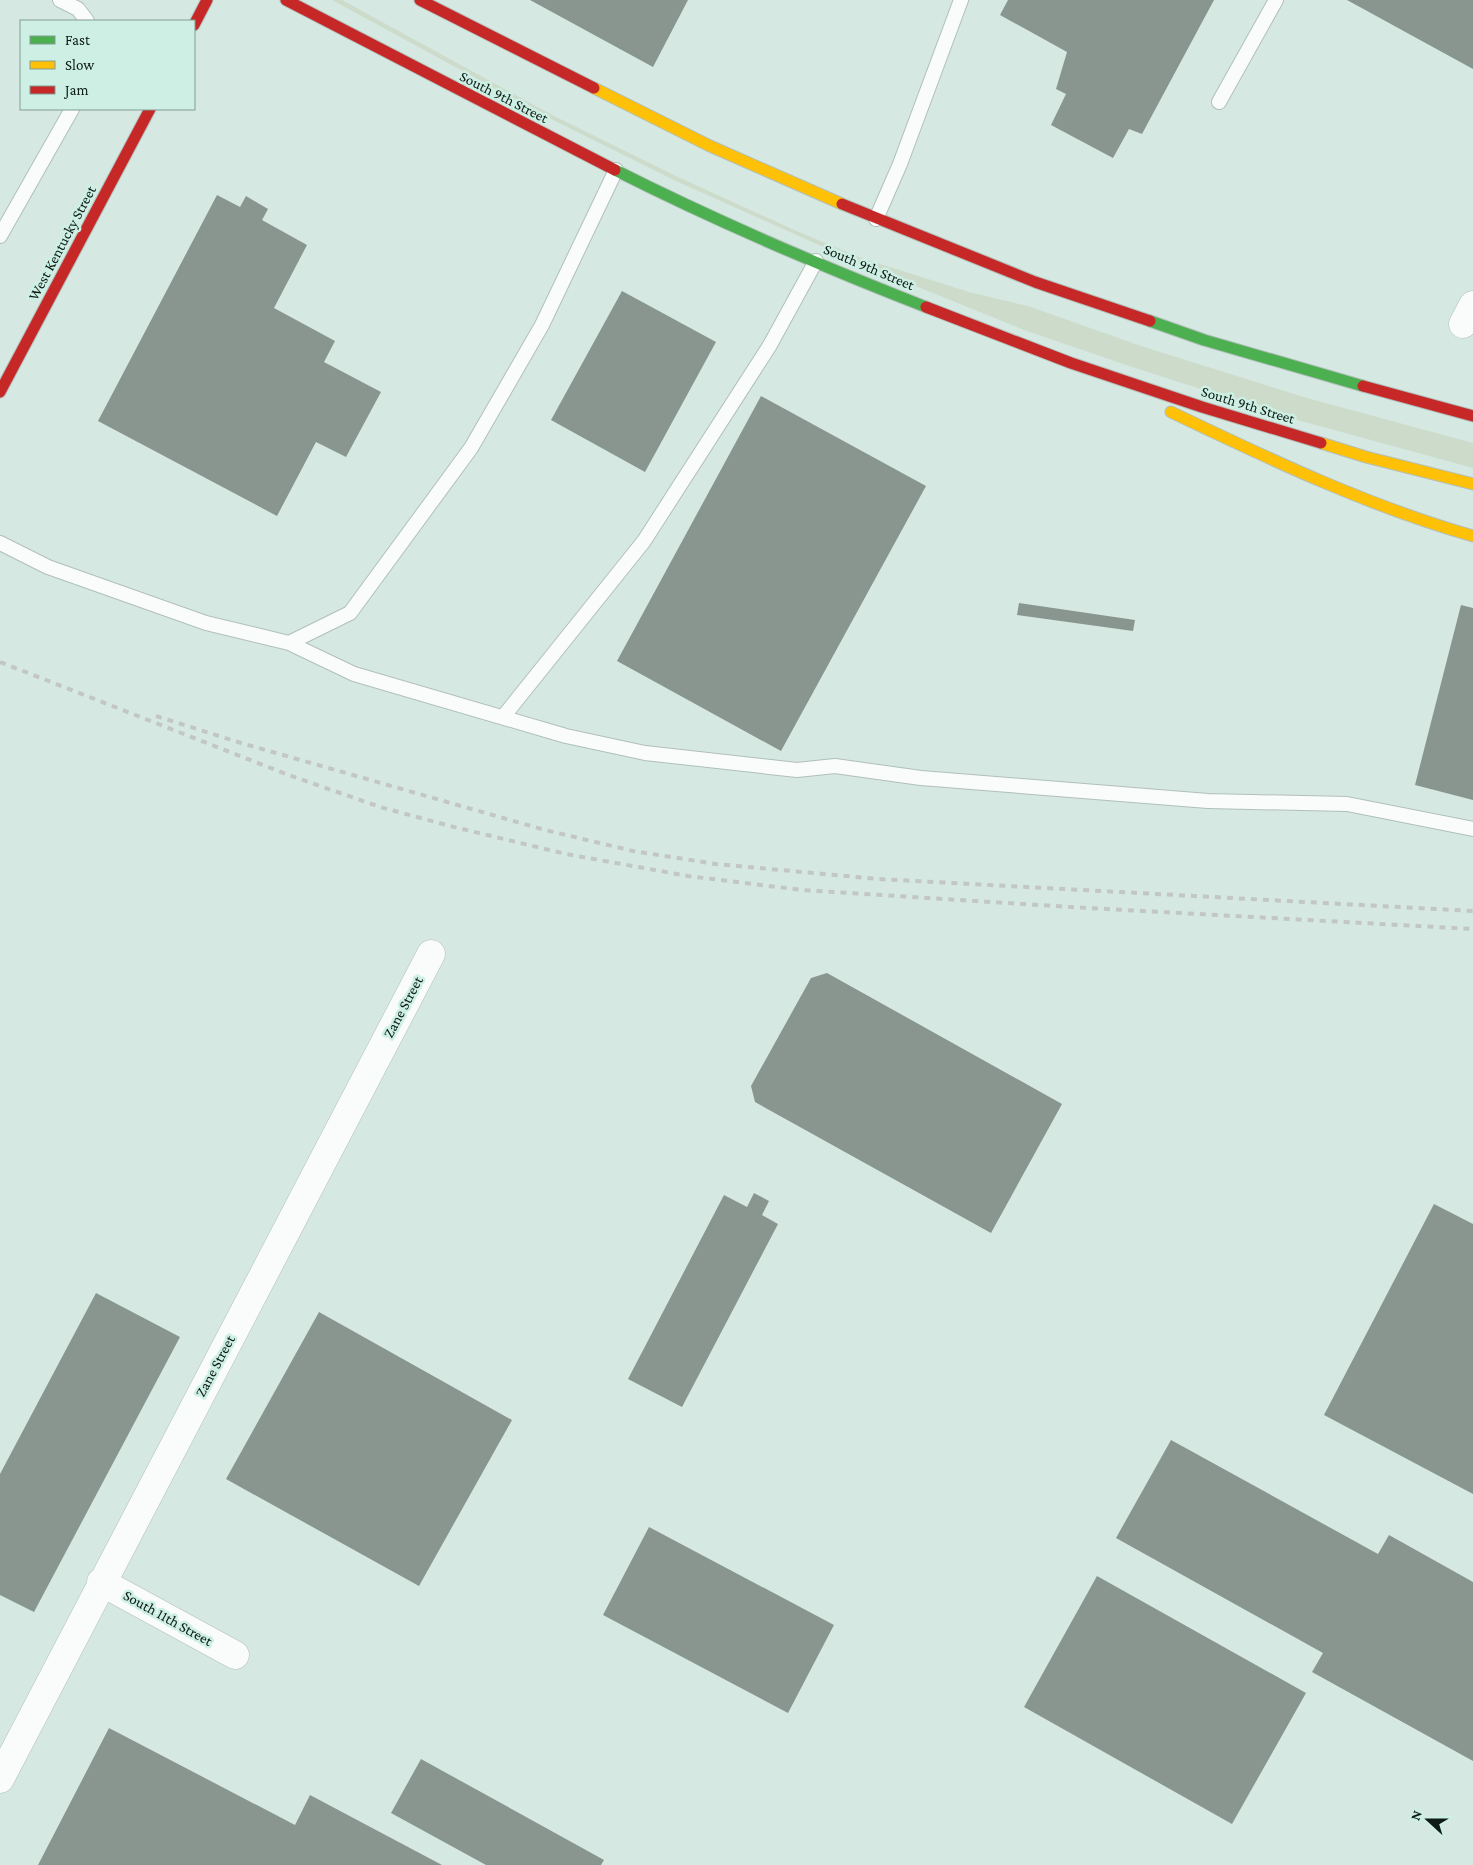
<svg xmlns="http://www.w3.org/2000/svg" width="1473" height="1865" viewBox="0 0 1473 1865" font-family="'Crimson Pro',serif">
<rect width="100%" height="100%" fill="#d6e8e2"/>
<!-- grass -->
<path fill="#cddbcb" d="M332 0H342L554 116 678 177 792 229 861 258 969 292 1031 307 1141 346 1307 398 1473 443V468L1301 421 1135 368 1024 330 859 263 676 181 553 120Z"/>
<!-- building -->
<path fill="#89958f" d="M530 0H688L653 67Z
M1008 0H1214L1142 134 1129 129 1113 158 1051 125 1066 94 1056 89 1067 52 1000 15Z
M1347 0H1473V69Z
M217 195 240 207 246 196 268 209 262 220 307 245 274 308 335 341 324 362 381 392 346 457 316 442 277 516 98 421Z
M622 291 716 342 645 472 551 420Z
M761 396 926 486 781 751 617 661Z
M1019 603 1135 620 1133 631 1017 615Z
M1461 605 1473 608V800L1415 785Z
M827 973 1062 1104 991 1233 755 1102 751 1086 811 978Z
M754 1193 769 1201 762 1215 778 1224 682 1407 628 1379 724 1195 747 1207Z
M1434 1204 1473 1224V1494L1324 1415Z
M96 1293 180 1337 34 1612 0 1595V1474Z
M319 1312 512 1420 419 1586 226 1479Z
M1171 1440 1378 1554 1389 1535 1473 1582V1761L1312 1672 1323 1653 1116 1538Z
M649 1527 834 1625 788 1713 603 1615Z
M1097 1576 1306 1693 1232 1824 1024 1707Z
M109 1728 295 1825 310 1795 442 1865H38Z
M421 1759 604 1860 601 1865H486L391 1813Z"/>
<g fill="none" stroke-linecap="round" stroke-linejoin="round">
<!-- lane casing -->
<g stroke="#b1bfba" stroke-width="16">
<path id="lane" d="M60 0 78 9 87 21
M1219 102 1276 0
M876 219 900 164 961 0
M0 236 72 109
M0 543 48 567 206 623 289 643 350 613 471 448 542 325 616 170
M289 643 354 674 566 736 645 753 797 770 835 766 921 778 1208 801 1347 804 1473 829
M503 717 644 541 770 345 816 261"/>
</g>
<!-- street casing -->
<g stroke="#b1bfba" stroke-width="29">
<path id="street" d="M1463 324 1473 305
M101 1582 235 1655
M0 1779 431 954"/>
</g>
<!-- fast casing -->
<g stroke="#b1bfba" stroke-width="13">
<path id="fast" d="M615 170C716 221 821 266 926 307
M1150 321 1204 340 1363 386"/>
</g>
<!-- slow casing -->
<g stroke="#b1bfba" stroke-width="13">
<path id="slow" d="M594 88 710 146 842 204
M1171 412C1269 459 1368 506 1473 536
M1321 443 1366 457 1473 484"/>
</g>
<!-- jam casing -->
<g stroke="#b1bfba" stroke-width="13">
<path id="jam" d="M286 0 615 170
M420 0 594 88
M194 25 207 0
M842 204 1035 282 1150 321
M926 307 1071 363 1202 407 1321 443
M1363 386 1473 416
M0 392 150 109"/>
</g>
<!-- lane -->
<use href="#lane" stroke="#f9fcfb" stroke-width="14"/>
<!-- street -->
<use href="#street" stroke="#f9fcfb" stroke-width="28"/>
<!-- fast -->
<use href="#fast" stroke="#4caf50" stroke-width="11"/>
<!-- slow -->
<use href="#slow" stroke="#ffc107" stroke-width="11"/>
<!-- jam -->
<use href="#jam" stroke="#c62828" stroke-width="11"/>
<!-- rail -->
<path stroke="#c2c6c5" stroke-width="4" stroke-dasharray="6 6" stroke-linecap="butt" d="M0 662 286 774 380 807 454 827 566 854 688 876 802 890 1070 907 1473 929
M156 716 241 743 545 830 633 851 716 864 878 879 1473 911"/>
</g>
<g text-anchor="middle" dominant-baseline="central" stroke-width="5" stroke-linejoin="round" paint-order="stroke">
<!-- street labels -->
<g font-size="15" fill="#0e1b17" stroke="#cef0e4">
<text transform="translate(504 97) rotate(27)">South 9th Street</text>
<text transform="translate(62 243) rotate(-62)">West Kentucky Street</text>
<text transform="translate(869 267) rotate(23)">South 9th Street</text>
<text transform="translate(1248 405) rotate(17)">South 9th Street</text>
<text transform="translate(403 1007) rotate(-62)">Zane Street</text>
<text transform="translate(215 1366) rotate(-62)">Zane Street</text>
<text transform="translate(168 1618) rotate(29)">South 11th Street</text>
</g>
</g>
<!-- legend -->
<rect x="20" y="20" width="175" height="90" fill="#cef0e4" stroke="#819b92"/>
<rect x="30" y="36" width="25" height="8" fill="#4caf50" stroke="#819b92"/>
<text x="65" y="45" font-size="15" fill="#0e1b17">Fast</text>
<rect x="30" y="61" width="25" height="8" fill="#ffc107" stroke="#819b92"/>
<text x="65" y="70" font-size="15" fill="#0e1b17">Slow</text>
<rect x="30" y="86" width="25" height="8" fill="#c62828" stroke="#819b92"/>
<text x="65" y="95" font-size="15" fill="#0e1b17">Jam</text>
<!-- north arrow -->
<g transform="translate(1428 1820) rotate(291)" stroke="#cef0e4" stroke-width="4" paint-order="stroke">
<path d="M0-4L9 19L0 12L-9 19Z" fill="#0e1b17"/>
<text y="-8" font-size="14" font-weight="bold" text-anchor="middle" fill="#0e1b17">N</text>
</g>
</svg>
